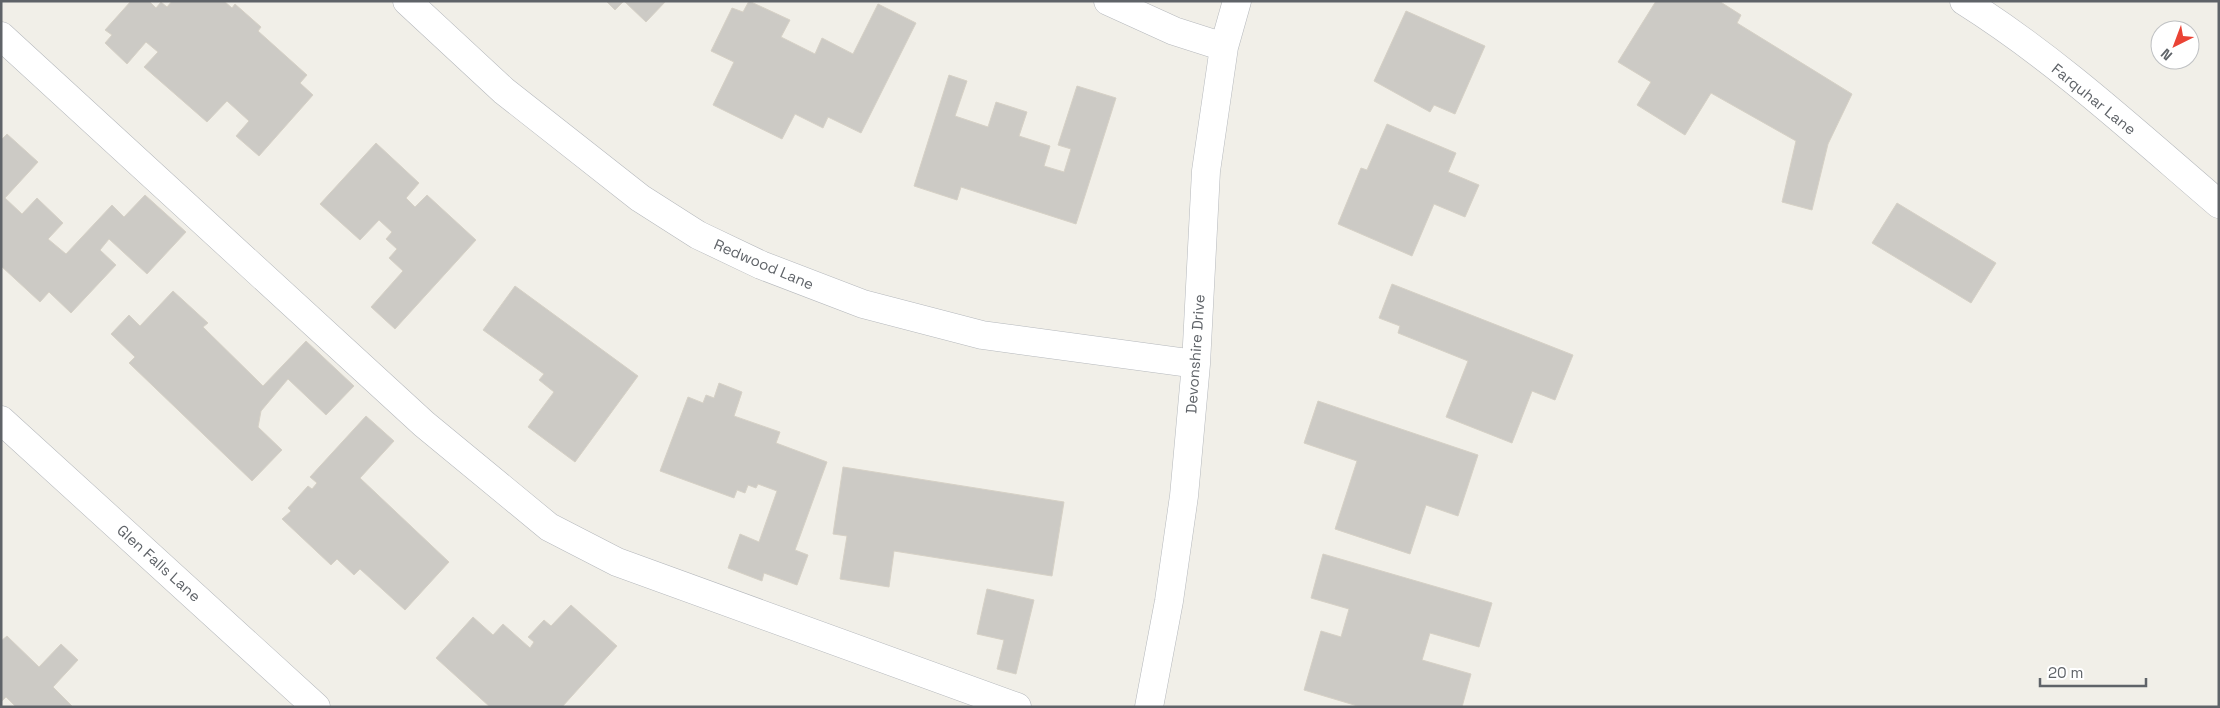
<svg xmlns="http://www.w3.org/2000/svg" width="2220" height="708" viewBox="0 0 2220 708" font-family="'Space Grotesk',sans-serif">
<rect width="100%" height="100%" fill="#f1efe8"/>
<!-- building -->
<path fill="#cccac5" stroke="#d6d1c6" d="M131 1H149L156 8 161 2 167 7 172 1H224L232 8 235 4 261 27 258 31 307 75 300 83 313 95 259 156 236 136 249 121 227 101 207 122 144 67 158 52 146 42 127 64 105 43 112 35 105 30Z
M606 1H624L615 10Z
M624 1H666L646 22Z
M749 1 790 20 781 37 815 54 822 38 853 54 878 4 916 23 861 133 828 117 823 128 795 114 782 139 713 105 734 62 711 51 732 8 743 12Z
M1656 1H1719L1741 15 1737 23 1852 94 1828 144 1812 210 1782 202 1796 141 1711 93 1685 135 1637 105 1651 82 1618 62Z
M1406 11 1485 46 1455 114 1434 105 1430 112 1374 81Z
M949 75 967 81 955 116 988 127 996 102 1027 112 1019 136 1050 146 1044 166 1064 172 1071 149 1058 145 1077 86 1116 98 1076 224 961 187 957 200 914 186Z
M1387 124 1456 153 1448 172 1479 185 1465 217 1434 204 1412 256 1338 224 1361 168 1367 170Z
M7 134 38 162 5 198 22 214 37 198 63 223 48 239 66 254 112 205 124 217 145 195 186 232 147 274 109 239 100 250 116 265 71 313 49 292 40 302 1 266V140Z
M376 143 419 183 406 198 415 207 427 195 476 240 395 329 371 307 403 271 389 258 397 249 386 239 392 232 379 220 360 240 320 204Z
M1897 203 1996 263 1971 303 1872 243Z
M1392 284 1573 355 1555 400 1532 391 1512 443 1446 417 1468 361 1398 333 1400 326 1379 318Z
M515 286 638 376 575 462 528 427 554 392 539 380 544 374 483 330Z
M173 291 208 323 203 327 263 386 306 341 354 386 326 415 288 379 261 411 258 427 282 450 252 481 129 363 135 357 111 334 129 315 140 326Z
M719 383 742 392 734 416 780 432 776 443 827 462 795 550 808 555 797 585 764 573 762 581 728 568 740 534 759 542 777 491 758 484 756 488 748 485 745 493 737 490 734 498 660 471 688 397 703 403 706 395 714 398Z
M1318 401 1478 455 1458 516 1426 505 1410 554 1335 529 1357 461 1304 443Z
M366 416 394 441 360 478 449 562 405 610 360 569 354 575 337 559 331 565 282 519 291 511 288 508 308 486 312 489 317 483 310 477Z
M843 467 1064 502 1052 576 894 551 889 587 840 579 847 536 833 534Z
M1323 554 1492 603 1479 647 1430 633 1422 660 1471 674 1462 707H1361L1304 690 1321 631 1341 637 1349 609 1311 598Z
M987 589 1034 600 1016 674 997 669 1004 640 977 634Z
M571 605 617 646 562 707H490L436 658 473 617 493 635 503 624 530 648 534 642 528 637 544 620 551 626Z
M7 636 39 667 61 644 78 660 53 687 73 707H16L6 697 1 702V641Z"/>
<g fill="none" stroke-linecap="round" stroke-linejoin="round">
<!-- minor casing -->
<g stroke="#b5b8bc" stroke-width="29">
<path id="minor" d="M407 1 504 91 640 198 698 235 761 265 863 304 982 335 1196 364
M1108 1 1174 31 1224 47
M1964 1C2056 59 2136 133 2219 204
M1 36 424 424 549 527 617 562 1017 707
M1 420 316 707
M1149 707 1169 601 1184 496 1196 364 1206 171 1224 47 1237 1"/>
</g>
<!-- minor -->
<use href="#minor" stroke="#fff" stroke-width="28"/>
</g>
<g text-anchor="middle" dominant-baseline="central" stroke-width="4.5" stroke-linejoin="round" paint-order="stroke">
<!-- street labels -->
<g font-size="15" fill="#5f6368" stroke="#fff">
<text transform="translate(2094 99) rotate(39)">Farquhar Lane</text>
<text transform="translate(764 264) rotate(23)">Redwood Lane</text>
<text transform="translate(1195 354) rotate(-86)">Devonshire Drive</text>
<text transform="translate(159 563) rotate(42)">Glen Falls Lane</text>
</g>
</g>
<!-- border -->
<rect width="2220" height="708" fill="none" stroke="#5f6368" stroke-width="5"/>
<!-- north arrow -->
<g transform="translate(2175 45) rotate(222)"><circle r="24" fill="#ffffff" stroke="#bfc1c3"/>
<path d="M0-4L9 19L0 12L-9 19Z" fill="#ea4335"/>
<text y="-8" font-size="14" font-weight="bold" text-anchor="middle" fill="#5f6368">N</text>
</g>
<!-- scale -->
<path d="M2040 678v8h106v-8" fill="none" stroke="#5f6368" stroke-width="2.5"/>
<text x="2048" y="678" font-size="15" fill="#5f6368" stroke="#ffffff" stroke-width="4" paint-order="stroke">20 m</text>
</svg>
